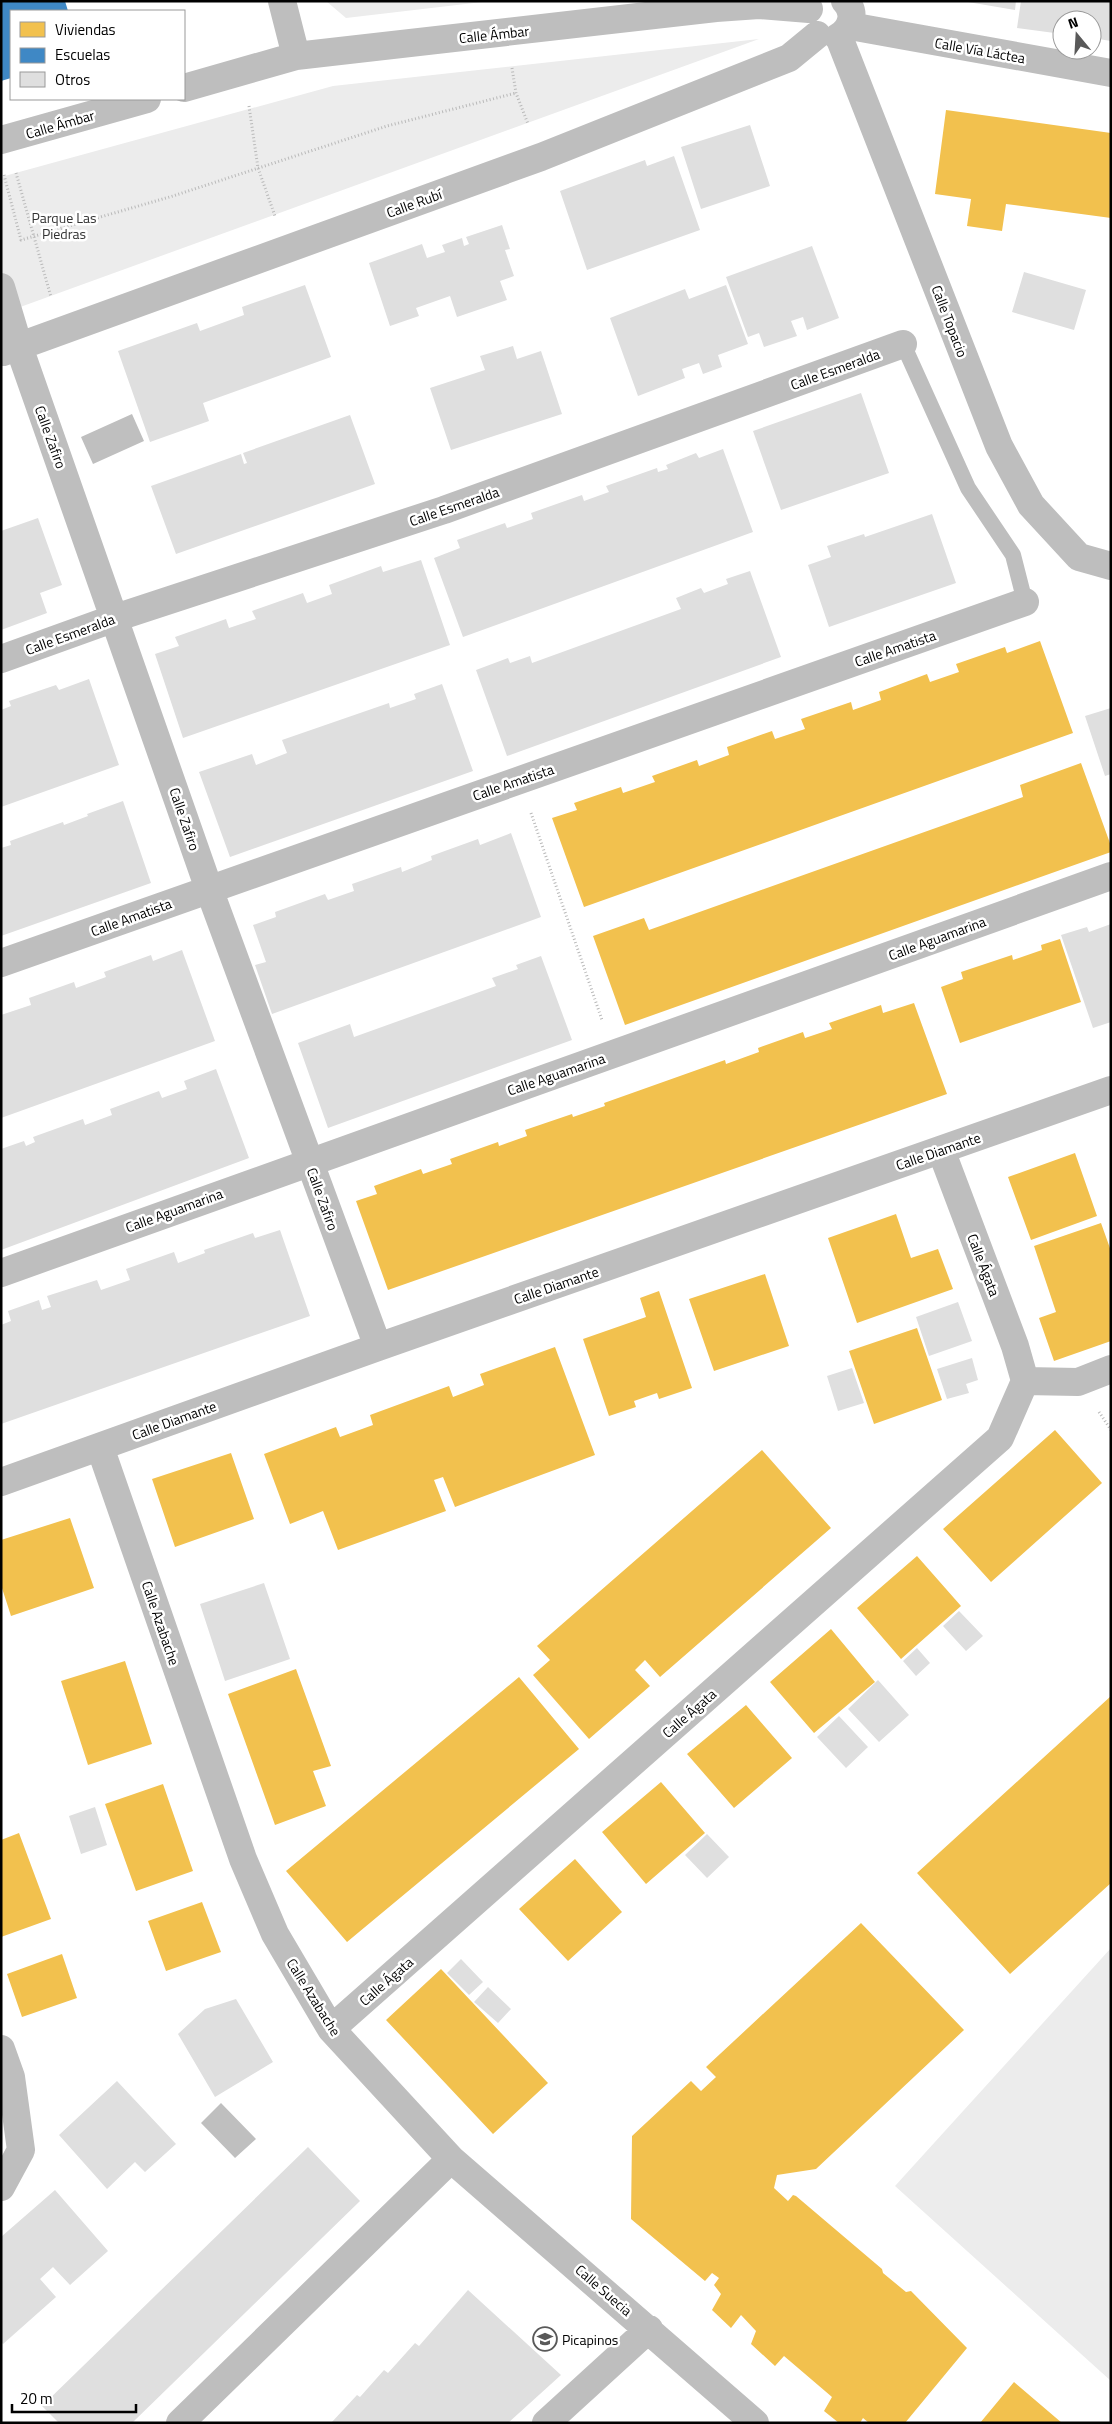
<svg xmlns="http://www.w3.org/2000/svg" width="1112" height="2424" viewBox="0 0 1112 2424" font-family="'Titillium Web',sans-serif">
<rect width="100%" height="100%" fill="#fff"/>
<!-- green -->
<path fill="#ececec" d="M326 1H491L346 18Z
M759 39 1 314V177L333 86Z
M1111 1948V2381L895 2186Z"/>
<!-- water -->
<path fill="#bfbfbf" d="M132 414 144 441 93 464 81 437Z
M221 2103 256 2139 235 2158 201 2123Z"/>
<!-- homes -->
<path fill="#f2c14e" d="M946 110 1111 133V218L1006 204 1002 231 967 226 971 199 935 194Z
M1040 641 1073 733 584 907 552 818 577 810 574 803 621 787 623 793 655 782 652 776 697 760 699 766 729 755 727 747 772 731 775 739 805 729 801 719 851 702 853 710 881 700 879 692 927 674 930 682 959 672 956 664 1005 647 1007 653Z
M1081 763 1111 846V852L625 1025 593 936 644 918 649 930 1023 797 1020 785Z
M1060 939 1081 1002 960 1043 941 987 963 979 961 972 1012 955 1013 960 1042 950 1041 945Z
M914 1003 947 1094 388 1290 356 1201 377 1194 374 1186 421 1169 423 1174 452 1164 450 1159 498 1142 499 1146 527 1136 525 1130 572 1114 573 1117 605 1106 604 1103 725 1060 726 1064 759 1052 758 1048 803 1032 805 1038 832 1029 829 1023 881 1005 883 1013Z
M1075 1153 1097 1216 1031 1240 1008 1177Z
M896 1214 911 1258 938 1249 953 1289 857 1323 828 1238Z
M1101 1223 1111 1251V1341L1054 1361 1039 1318 1056 1312 1034 1246Z
M765 1274 789 1346 714 1371 689 1299Z
M659 1291 692 1388 659 1399 657 1393 634 1401 636 1407 609 1416 583 1339 646 1317 640 1298Z
M917 1328 942 1400 874 1424 849 1351Z
M555 1347 595 1455 455 1507 443 1477 434 1480 446 1511 338 1550 323 1511 290 1524 264 1454 336 1427 340 1437 373 1425 370 1415 449 1386 453 1397 484 1385 480 1374Z
M1055 1430 1102 1483 991 1582 943 1529Z
M762 1450 831 1528 660 1677 645 1660 635 1670 650 1686 589 1739 533 1675 550 1660 537 1646Z
M231 1453 254 1519 175 1547 152 1479Z
M70 1518 94 1588 11 1616 1 1585V1540Z
M917 1556 961 1606 901 1659 857 1608Z
M831 1629 875 1682 814 1733 770 1682Z
M125 1661 152 1744 88 1765 61 1681Z
M296 1669 331 1766 313 1771 326 1806 275 1825 228 1694Z
M519 1677 579 1749 347 1942 286 1871Z
M1111 1696V1883L1010 1974 917 1873Z
M746 1705 792 1758 734 1808 687 1754Z
M661 1782 705 1833 646 1884 602 1832Z
M163 1784 193 1871 136 1891 105 1804Z
M19 1833 51 1919 1 1937V1840Z
M575 1859 622 1912 568 1961 519 1909Z
M202 1902 221 1952 166 1971 148 1921Z
M861 1923 964 2030 816 2169 777 2175 774 2188 788 2201 793 2195 796 2196 882 2269 883 2273 906 2292 911 2291 967 2348 905 2423H869L863 2418 860 2423H839L824 2411 832 2397 784 2356 775 2366 751 2344 756 2331 741 2315 731 2328 712 2310 721 2294 714 2285 719 2278 712 2273 705 2281 631 2219 632 2136 691 2081 701 2091 716 2077 706 2067Z
M62 1954 77 1998 22 2017 7 1974Z
M441 1969 548 2083 493 2134 386 2020Z
M1014 2382 1062 2423H980Z"/>
<!-- schools -->
<path fill="#3f88c5" d="M1 1H65L68 11H11V78L1 81Z"/>
<!-- building -->
<path fill="#dfdfdf" d="M962 1H1016L1015 10Z
M1021 1H1111V41L1092 38V20H1062V34L1017 28Z
M750 125 770 186 701 209 681 147Z
M674 156 700 230 587 270 560 191 645 160 647 166Z
M502 225 510 249 505 250 514 276 500 281 507 300 457 317 450 296 416 308 419 316 390 326 369 263 422 244 427 258 445 252 442 245 462 238 464 246 469 244 466 237Z
M812 246 839 318 807 330 803 317 791 321 797 336 764 347 759 333 748 337 726 277Z
M1024 272 1086 290 1074 330 1012 312Z
M305 285 331 357 203 403 209 421 150 442 118 351 197 323 200 331 244 315 242 307Z
M726 285 748 344 718 355 722 367 703 374 699 363 682 369 685 378 638 396 610 318 685 289 689 299Z
M513 346 517 359 541 351 562 414 451 450 430 388 485 370 480 356Z
M861 393 889 473 781 510 753 431Z
M350 415 375 484 176 554 151 486 241 454 244 464 247 463 243 453Z
M723 449 753 532 463 637 434 558 460 548 457 540 505 523 507 528 533 519 531 513 582 495 584 501 609 492 606 486 657 468 658 472 668 469 666 465 696 453 699 458Z
M932 514 956 583 829 627 808 565 831 557 827 546 864 534 865 537Z
M38 518 62 585 40 593 47 613 1 630V531Z
M421 560 450 645 183 738 155 654 179 646 175 637 226 619 229 628 256 619 252 611 303 593 307 603 332 594 329 585 381 566 383 572Z
M750 571 781 657 507 756 476 670 508 658 510 663 530 656 532 663 681 609 676 598 701 588 704 593 728 584 726 579Z
M89 679 119 765 1 807V710L11 706 9 701 56 685 59 690Z
M442 684 473 771 230 857 199 772 252 754 256 765 287 753 282 740 389 703 390 708 416 699 414 694Z
M1111 708V774L1105 776 1085 716Z
M123 801 151 883 1 936V848L11 845 10 841 63 822 64 825 88 816 87 814Z
M511 833 541 917 272 1014 255 965 266 962 253 925 276 917 275 912 325 894 328 900 354 891 352 884 401 867 402 872 432 860 431 856 478 839 480 845Z
M1111 924V1022L1093 1028 1061 935 1087 927 1089 932Z
M182 950 215 1041 1 1118V1015L31 1005 29 998 74 982 76 988 106 977 104 972 151 955 153 961Z
M541 956 572 1040 328 1128 298 1043 350 1024 354 1037 496 986 492 978 518 969 516 965Z
M216 1069 249 1158 1 1250V1149L24 1141 26 1146 35 1142 33 1137 83 1119 85 1125 112 1115 110 1109 159 1091 162 1098 187 1089 184 1081Z
M280 1230 310 1316 1 1424V1325L11 1321 8 1311 39 1300 42 1310 51 1307 47 1296 97 1280 101 1290 130 1280 126 1269 174 1252 178 1263 205 1253 204 1250 253 1233 255 1238Z
M958 1302 972 1341 929 1356 916 1317Z
M972 1358 978 1380 966 1384 969 1393 947 1399 937 1369Z
M852 1368 864 1403 838 1411 827 1376Z
M264 1583 290 1659 225 1681 200 1604Z
M959 1611 983 1636 966 1651 943 1626Z
M917 1648 930 1663 916 1676 903 1661Z
M878 1680 909 1715 879 1742 848 1709Z
M839 1716 868 1747 846 1768 817 1737Z
M95 1807 107 1845 81 1854 69 1816Z
M707 1834 729 1857 707 1878 685 1855Z
M461 1959 483 1982 469 1995 447 1973Z
M488 1987 511 2009 498 2023 474 2002Z
M236 1999 273 2062 215 2097 178 2034 205 2009Z
M117 2081 176 2144 145 2172 135 2162 107 2189 59 2135Z
M308 2147 360 2201 132 2423H59L42 2406Z
M55 2190 108 2251 70 2285 53 2267 40 2279 56 2297 3 2344 1 2342V2237Z
M468 2290 561 2375 508 2423H331L357 2395 360 2397 384 2370 388 2373 415 2343 419 2346Z"/>
<g fill="none" stroke-linecap="round" stroke-linejoin="round">
<!-- path -->
<path stroke="#b9b9b9" stroke-width="3" stroke-dasharray="1 2.5" stroke-linecap="butt" d="M512 68 516 93 528 124
M249 106 258 168 275 216
M16 173 51 297
M4 175 21 240 173 196 387 126 516 93
M531 813 602 1020
M1099 1412 1111 1430"/>
<!-- service -->
<path stroke="#bebebe" stroke-width="16" d="M903 344 968 488 1013 555 1025 602"/>
<!-- minor -->
<path stroke="#bebebe" stroke-width="28" d="M282 1 296 56
M850 26 1111 73
M838 37C851 30 857 13 845 1
M839 37 999 446 1031 505 1079 557 1111 566
M184 88 296 56 716 8 759 5 809 9
M1 140 147 99
M1 287 19 347 209 889 378 1347
M3 352 541 157 789 58 817 35
M1 659 115 618 444 510 903 344
M1 963 1025 602
M1 1273 1111 876
M1025 1381 1078 1382 1111 1369
M100 1447 243 1859 275 1934 331 2029 451 2159 755 2423
M1 1482 378 1347 1111 1090
M331 2029 1000 1438 1025 1381 1015 1346 941 1150
M1 2049 11 2077 21 2150 1 2187
M180 2423 451 2159
M546 2423 649 2329"/>
</g>
<!-- icons -->
<defs>
<g id="school-ring" transform="scale(1.25)"><circle r="9.5" fill="#fff" stroke="#595959" stroke-width="1.5"/><path d="M0-5L7-2L0 1L-7-2ZM-4 1L0 2.5L4 1V4Q0 6-4 4Z" fill="#595959"/></g>
</defs>
<g fill-rule="evenodd">
<use href="#school-ring" x="545" y="2339"/>
</g>
<g text-anchor="middle" dominant-baseline="central" stroke-width="5" stroke-linejoin="round" paint-order="stroke">
<!-- street labels -->
<g font-size="14" fill="#000" stroke="#fff">
<text transform="translate(494 34) rotate(-6)">Calle Ámbar</text>
<text transform="translate(980 50) rotate(10)">Calle Vía Láctea</text>
<text transform="translate(60 124) rotate(-16)">Calle Ámbar</text>
<text transform="translate(414 203) rotate(-20)">Calle Rubí</text>
<text transform="translate(950 321) rotate(69)">Calle Topacio</text>
<text transform="translate(835 369) rotate(-20)">Calle Esmeralda</text>
<text transform="translate(51 437) rotate(70)">Calle Zafiro</text>
<text transform="translate(454 506) rotate(-19)">Calle Esmeralda</text>
<text transform="translate(70 634) rotate(-20)">Calle Esmeralda</text>
<text transform="translate(895 648) rotate(-19)">Calle Amatista</text>
<text transform="translate(513 782) rotate(-19)">Calle Amatista</text>
<text transform="translate(185 819) rotate(71)">Calle Zafiro</text>
<text transform="translate(131 917) rotate(-20)">Calle Amatista</text>
<text transform="translate(937 938) rotate(-20)">Calle Aguamarina</text>
<text transform="translate(556 1074) rotate(-19)">Calle Aguamarina</text>
<text transform="translate(938 1151) rotate(-19)">Calle Diamante</text>
<text transform="translate(323 1199) rotate(70)">Calle Zafiro</text>
<text transform="translate(174 1210) rotate(-20)">Calle Aguamarina</text>
<text transform="translate(984 1265) rotate(69)">Calle Ágata</text>
<text transform="translate(556 1285) rotate(-19)">Calle Diamante</text>
<text transform="translate(174 1420) rotate(-20)">Calle Diamante</text>
<text transform="translate(161 1623) rotate(71)">Calle Azabache</text>
<text transform="translate(689 1713) rotate(-41)">Calle Ágata</text>
<text transform="translate(386 1981) rotate(-41)">Calle Ágata</text>
<text transform="translate(314 1997) rotate(58)">Calle Azabache</text>
<text transform="translate(604 2290) rotate(41)">Calle Suecia</text>
</g>
<!-- park labels -->
<g font-size="14" fill="#333" stroke="#fff">
<text x="64" y="217">Parque Las<tspan x="64" dy="16">Piedras</tspan></text>
</g>
<!-- poi labels -->
<g font-size="14" fill="#000" stroke="#fff" text-anchor="start">
<text x="562" y="2339">Picapinos</text>
</g>
</g>
<!-- border -->
<rect width="1112" height="2424" fill="none" stroke="#000000" stroke-width="5"/>
<!-- legend -->
<rect x="10" y="10" width="175" height="90" fill="#ffffff" stroke="#999999"/>
<rect x="20" y="22" width="25" height="15" fill="#f2c14e" stroke="#999999"/>
<text x="55" y="35" font-size="15" fill="#000000">Viviendas</text>
<rect x="20" y="48" width="25" height="15" fill="#3f88c5" stroke="#999999"/>
<text x="55" y="60" font-size="15" fill="#000000">Escuelas</text>
<rect x="20" y="72" width="25" height="15" fill="#dfdfdf" stroke="#999999"/>
<text x="55" y="85" font-size="15" fill="#000000">Otros</text>
<!-- north arrow -->
<g transform="translate(1077 35) rotate(342)"><circle r="24" fill="#ffffff" stroke="#999999"/>
<path d="M0-4L9 19L0 12L-9 19Z" fill="#595959"/>
<text y="-8" font-size="14" font-weight="bold" text-anchor="middle" fill="#000000">N</text>
</g>
<!-- scale -->
<path d="M12 2404v8h124v-8" fill="none" stroke="#000000" stroke-width="2.5"/>
<text x="20" y="2404" font-size="15" fill="#000000" stroke="#ffffff" stroke-width="4" paint-order="stroke">20 m</text>
</svg>
